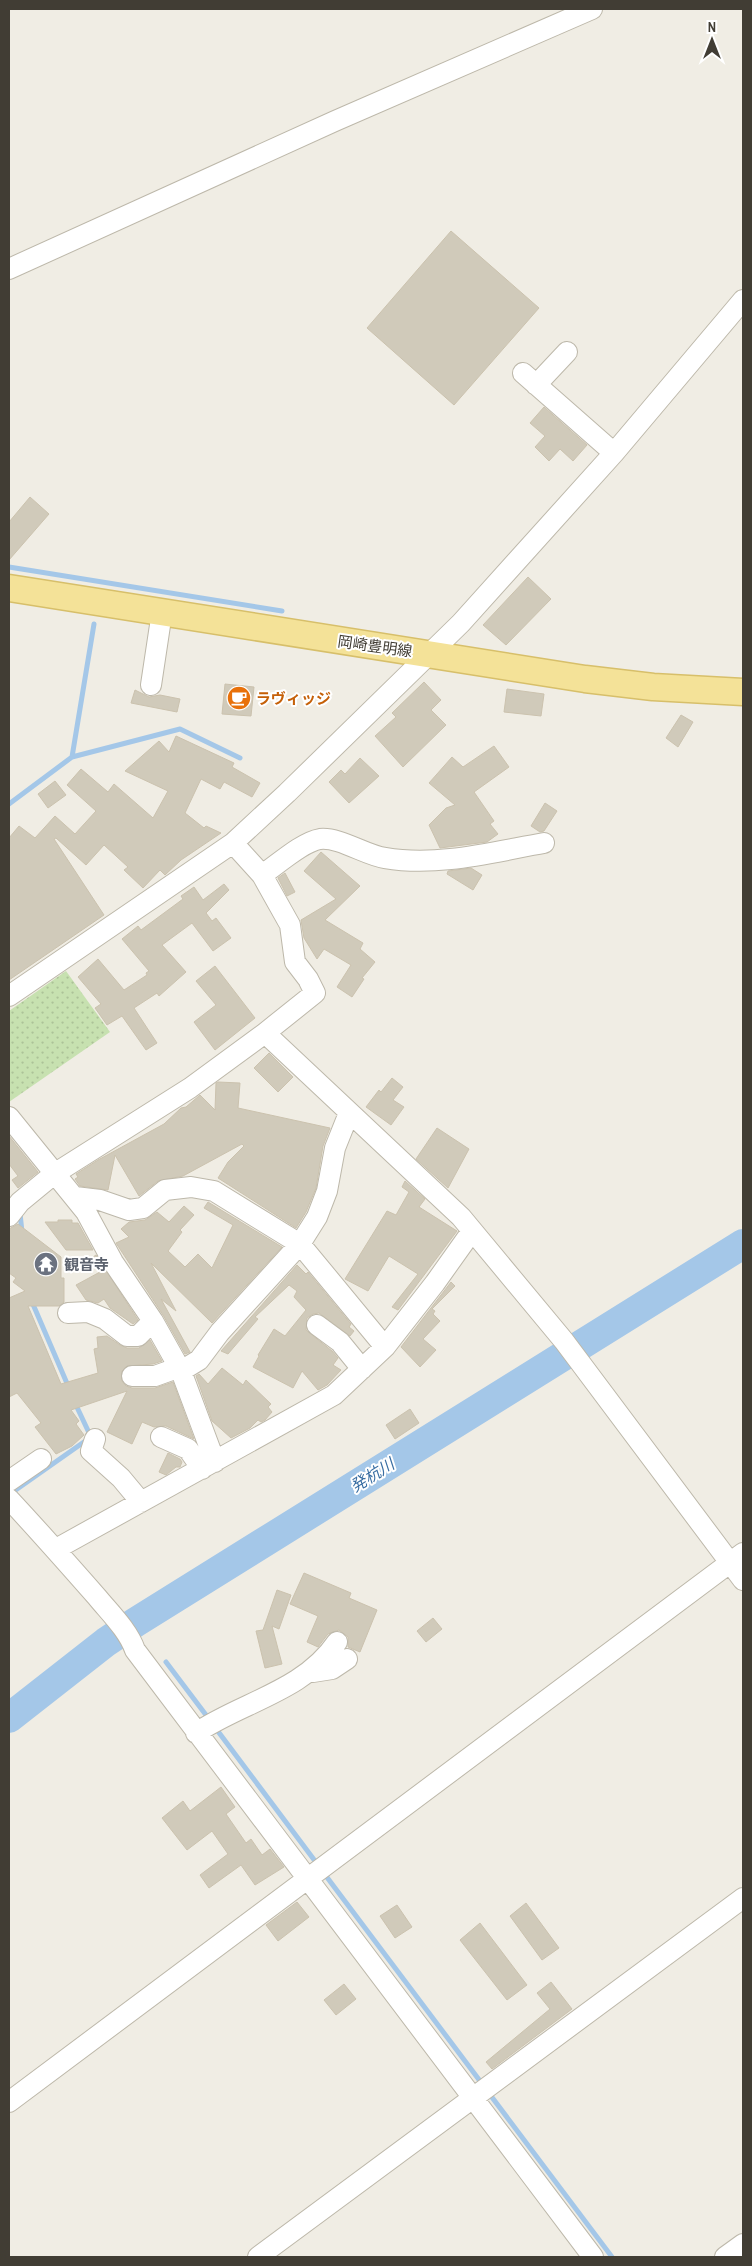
<svg xmlns="http://www.w3.org/2000/svg" width="752" height="2266" viewBox="0 0 752 2266" font-family="'Archivo Narrow','Noto Sans JP',sans-serif">
<defs>
<pattern id="park-dots" width="8" height="8" patternUnits="userSpaceOnUse" patternTransform="scale(1.25)"><rect width="8" height="8" fill="#c7e1b0"/><path d="M2 2h.1M6 6h.1" fill="none" stroke="#acc298" stroke-width="1.8" stroke-linecap="round"/></pattern>
</defs>
<rect width="100%" height="100%" fill="#f0ede4"/>
<!-- park -->
<path fill="url(#park-dots)" d="M66 971 110 1032 9 1102V1011Z"/>
<g fill="none" stroke-linecap="round" stroke-linejoin="round">
<!-- stream -->
<path stroke="#a4c7e8" stroke-width="5" d="M9 567 282 611
M72 757 94 624
M9 804 72 757 180 729 240 758
M20 1213 22 1232
M32 1302 69 1388
M10 1494 91 1437 75 1403
M136 1622V1624
M166 1662 209 1719
M214 1726 318 1865
M323 1872 483 2085
M488 2092 612 2257"/>
<!-- river -->
<path stroke="#a4c7e8" stroke-width="30" d="M9 1718 106 1642 136 1622 743 1244"/>
</g>
<!-- building -->
<path fill="#d0caba" stroke="#cbc2ae" d="M451 231 539 308 454 405 367 328Z
M544 407 587 445 573 461 560 449 549 461 535 447 545 436 530 423Z
M30 497 49 514 9 560V522Z
M528 577 551 599 506 645 483 625Z
M424 682 441 700 431 710 446 725 403 767 375 736 396 717 392 713Z
M225 684 254 687 251 716 222 714Z
M507 689 544 694 541 716 504 712Z
M135 690 149 697 160 695 180 699 177 712 131 703Z
M681 715 693 722 678 747 666 738Z
M176 736 234 763 232 767 260 783 252 797 224 782 220 789 201 779 185 813 204 828 206 826 221 833 181 860 165 875 160 870 143 888 124 870 128 867 104 845 86 865 56 838 54 839 104 915 9 980V838L19 826 35 838 55 816 75 834 96 811 67 785 81 769 108 792 114 784 153 818 168 791 125 771 159 741 169 752Z
M494 746 509 767 474 792 494 821 490 824 498 834 487 842 440 848 429 825 446 808 455 805 429 783 452 757 463 767Z
M360 758 379 776 349 803 329 782 341 770 345 774Z
M55 781 66 795 48 808 38 794Z
M545 803 557 811 544 831 540 832 531 826Z
M321 852 360 886 325 920 363 943 360 949 375 962 362 978 364 979 352 997 337 987 351 965 324 949 317 959 304 938 301 920 336 899 304 871Z
M471 868 482 875 473 890 447 874 448 871Z
M285 873 295 892 287 896 278 878Z
M224 884 229 890 206 913 212 921 216 918 231 938 213 951 192 923 162 945 186 972 159 996 157 993 134 1008 157 1043 146 1050 122 1016 107 1025 95 1008 101 1004 78 977 98 959 124 990 147 975 146 973 149 971 122 939 138 926 141 930 183 899 181 896 194 887 203 900Z
M215 966 255 1018 215 1050 194 1022 216 1005 196 981Z
M269 1053 293 1077 278 1092 254 1068Z
M392 1078 403 1087 393 1100 404 1107 391 1125 366 1107 379 1090 381 1092Z
M218 1082 240 1083 238 1108 330 1128 323 1146 316 1188 306 1212 296 1228 218 1178 228 1162 244 1146 242 1144 183 1176 158 1181 139 1196 115 1155 108 1190 80 1186 75 1179 78 1177 76 1174 98 1160 164 1124 181 1108 186 1107 200 1095 215 1110 216 1083Z
M437 1128 469 1149 448 1188 416 1159Z
M9 1136 38 1172 18 1188 12 1180 18 1176 9 1164Z
M405 1181 425 1199 419 1207 457 1231 398 1310 392 1307 418 1274 389 1256 368 1291 345 1279 387 1211 396 1215 409 1192 402 1187Z
M208 1202 282 1247 212 1323 151 1263 176 1311 161 1299 190 1352 185 1354 163 1315 116 1243 129 1237 121 1229 129 1222 145 1220 157 1212 169 1222 184 1206 194 1215 180 1230 182 1232 168 1251 185 1267 198 1254 212 1268 233 1225 204 1208Z
M58 1220H72V1223H78L93 1250H66L45 1222H58Z
M18 1224 61 1257V1278H64V1302L59 1306H28L61 1384 98 1373 94 1349 98 1348 97 1337 107 1336 120 1345 127 1348H139L150 1340 162 1361 153 1364 127 1366 122 1371V1381L126 1386 132 1388H155L173 1382 194 1439 166 1426 154 1427 142 1422 132 1444 107 1432 127 1391 71 1410 79 1421 76 1424 84 1435 72 1446 56 1454 35 1427 41 1423 17 1393 9 1397V1298L25 1291 13 1282 16 1278 9 1273V1229Z
M96 1255 138 1320 133 1324 110 1308 104 1299 98 1303 86 1300 76 1285 100 1272 93 1257Z
M297 1265 306 1274 308 1272 351 1324 349 1327 354 1331 350 1336 319 1313 313 1314 307 1318 306 1330 332 1351 338 1358 333 1365 341 1370 327 1385 318 1390 302 1371 293 1388 253 1367 259 1356 258 1355 274 1329 285 1336 306 1310 294 1297 297 1291 289 1285 255 1317 258 1319 228 1354 221 1351Z
M451 1282 455 1286 432 1309 435 1311 433 1314 440 1321 423 1339 436 1350 420 1367 401 1347Z
M222 1368 243 1385 246 1380 271 1404 268 1407 272 1412 265 1420 261 1422 258 1420 250 1428 231 1438 212 1421 196 1376 199 1374 208 1384Z
M410 1409 419 1423 395 1439 386 1425Z
M168 1453 180 1459 182 1462 180 1467H176L166 1475 159 1472Z
M304 1573 351 1593 349 1598 377 1610 360 1652 348 1647V1637L339 1630 328 1634 318 1647 307 1642 318 1616 290 1604Z
M277 1590 291 1595 279 1629 272 1626 282 1664 265 1668 256 1631 263 1630Z
M433 1618 442 1629 426 1642 417 1631Z
M221 1787 235 1807 226 1814 246 1843 251 1839 262 1855 270 1849 284 1867 255 1885 241 1865 209 1888 200 1875 228 1854 212 1831 187 1850 162 1818 183 1801 190 1811Z
M297 1902 309 1917 278 1941 266 1925Z
M526 1903 559 1948 542 1960 510 1916Z
M397 1905 412 1927 395 1938 380 1916Z
M480 1923 527 1985 507 2000 460 1940Z
M551 1982 572 2009 492 2069 486 2062 550 2009 537 1993Z
M344 1984 356 1999 336 2015 324 2000Z"/>
<g fill="none" stroke-linecap="round" stroke-linejoin="round">
<!-- minor casing -->
<g stroke="#bdb8aa" stroke-width="22">
<path id="minor" d="M9 269 335 121 592 9
M523 373 614 453
M536 385 567 352
M151 685 162 612
M262 875C277 865 302 842 320 839 340 837 365 855 385 858 438 867 493 852 544 843
M9 996 233 843 287 793 461 623 614 453 743 300
M265 1033 461 1217 564 1341 743 1580
M9 1117 86 1212 113 1262 153 1321 181 1371 215 1462
M75 1197 100 1200 129 1210 143 1208 165 1190 191 1187 214 1191 300 1244 385 1347
M9 1216 20 1202 54 1174 190 1088 265 1033 315 993 308 979 295 962 290 925 262 875 233 843
M68 1313 88 1312 105 1319 127 1336H138L153 1321
M317 1325 340 1342 362 1369
M181 1371 199 1360 220 1332 300 1244 317 1217 327 1191 335 1148 349 1113
M132 1376H155L180 1367
M161 1437 188 1449 202 1469
M95 1439 91 1451 121 1478 141 1502
M9 1481 41 1459
M9 1499C39 1531 68 1564 97 1597 110 1613 128 1630 135 1650L593 2257
M56 1549 334 1395 385 1347 435 1283 472 1231
M313 1672 332 1669 347 1659
M196 1733C242 1702 304 1691 337 1642
M9 2102 743 1553
M258 2257 743 1898
M725 2257 743 2244"/>
</g>
<!-- major casing -->
<g stroke="#d7bf6a" stroke-width="29">
<path id="major" d="M9 588 585 679 653 687 743 692"/>
</g>
<!-- minor -->
<use href="#minor" stroke="#fff" stroke-width="20"/>
<!-- major -->
<use href="#major" stroke="#f4e298" stroke-width="26"/>
</g>
<!-- icons -->
<defs>
<g id="cafe-disc" transform="scale(1.25)"><circle r="9.5" fill="#e8710a" stroke="#fff"/><path d="M-5.5-4.5H6V0H3Q3 3.5 0 3.5H-2.5Q-5.5 3.5-5.5 0ZM3-3.2v2h1.7v-2ZM-6 4.5H4V6H-6Z" fill="#fff"/></g>
<g id="temple-disc" transform="scale(1.25)"><circle r="9.5" fill="#6b7280" stroke="#fff"/><path d="M0-6L5-2H3V0L6.5 2.5H4V6H1.5V3h-3V6H-4V2.5H-6.5L-3 0V-2H-5Z" fill="#fff"/></g>
</defs>
<g fill-rule="evenodd">
<use href="#cafe-disc" x="239" y="698"/>
<use href="#temple-disc" x="46" y="1264"/>
</g>
<g text-anchor="middle" dominant-baseline="central" stroke-width="4" stroke-linejoin="round" paint-order="stroke">
<!-- street labels -->
<g font-size="15" fill="#413d34" stroke="#fff">
<text transform="translate(375 646) rotate(8)">岡崎豊明線</text>
</g>
<!-- food labels -->
<g font-size="15" font-weight="bold" fill="#c56008" stroke="#fff" text-anchor="start">
<text x="256" y="698">ラヴィッジ</text>
</g>
<!-- worship labels -->
<g font-size="15" font-weight="bold" fill="#5b616d" stroke="#fff" text-anchor="start">
<text x="64" y="1264">観音寺</text>
</g>
<!-- water labels -->
<g font-size="16" font-style="italic" fill="#386da2" stroke="#fff">
<text transform="translate(372 1475) rotate(-32)">発杭川</text>
</g>
</g>
<!-- border -->
<rect width="752" height="2266" fill="none" stroke="#413d34" stroke-width="20"/>
<!-- north arrow -->
<g transform="translate(712 40)" stroke="#ffffff" stroke-width="4" paint-order="stroke">
<path d="M0-4L9 19L0 12L-9 19Z" fill="#413d34"/>
<text y="-8" font-size="14" font-weight="bold" text-anchor="middle" fill="#413d34">N</text>
</g>
</svg>
